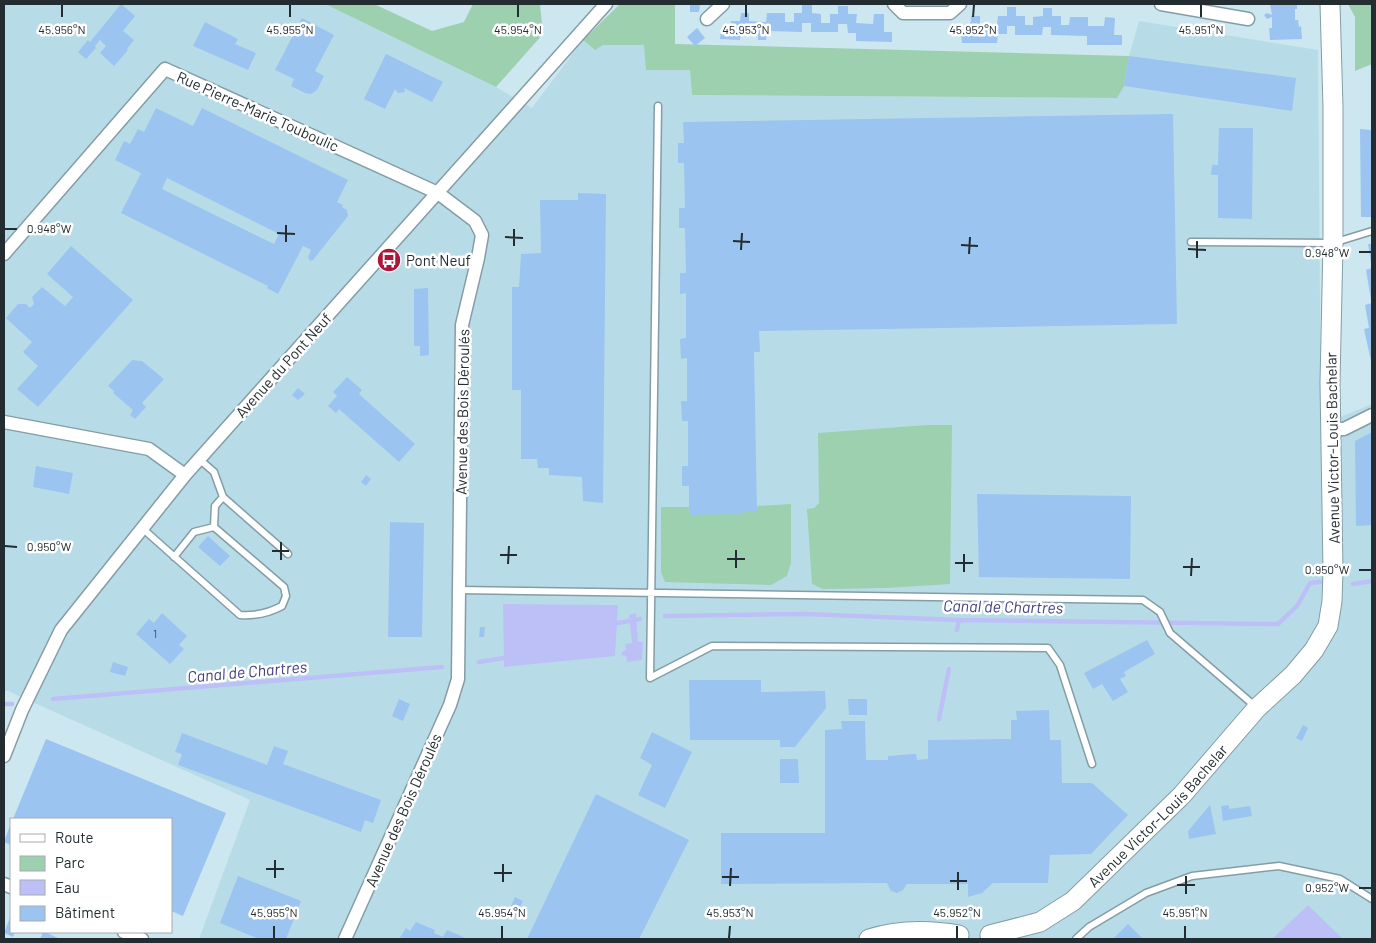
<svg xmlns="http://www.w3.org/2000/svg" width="1376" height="943" viewBox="0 0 1376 943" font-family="Barlow,sans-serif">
<rect width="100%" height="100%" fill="#cde7f0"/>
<!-- built -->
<path fill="#b8dce7" d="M4 4H325L496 87 532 108 583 40 595 49 603 45H644L690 70 692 95 1117 98 1139 21 1318 50 1321 425 1372 404V939H199L250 800 8 691H4Z"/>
<!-- green -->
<path fill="#9cd0af" d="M325 4H374L432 31 464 22 473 4H540L543 34 496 87Z
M620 4H675V44L1129 56 1124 86 1117 98 692 95 690 70H646L644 45H603L595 50 583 40Z
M1348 4H1372V64L1355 71V17Z
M927 425H952L950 584 887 588 823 589 812 584 807 509 814 508 819 503 818 433Z
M791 504V563L787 576 771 585 665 582 661 572V507H689V514L743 511 756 506Z"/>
<!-- water -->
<path fill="#bdc0f7" d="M503 604 618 605 615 656 504 667Z
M636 613 638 642H643L642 660 627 662 626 656 622 655V652L626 650 625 644 632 643 629 615Z
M1308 905 1343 939H1272L1304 909Z"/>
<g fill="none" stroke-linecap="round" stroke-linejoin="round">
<!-- stream -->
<path stroke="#bdc0f7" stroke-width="4.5" d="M1353 584 1372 581
M665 616 804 614 959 620 1278 624 1297 606 1310 583 1320 582
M612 624 640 619
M957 630 959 620
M479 662 510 657
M53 699 442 667
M4 704H12
M939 719 949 669"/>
</g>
<!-- building -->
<path fill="#9bc4f0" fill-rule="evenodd" d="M121 4 135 16 123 31 134 40 127 49 128 50 114 66 100 53 106 46 100 40 95 46 96 48 86 59 78 52 88 40 90 42Z
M690 4H700L699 12H690Z
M1270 4H1297V9H1295V20H1298L1299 27 1301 26 1302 39 1270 40 1269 28H1272V17L1267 19 1264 15 1267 13 1272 15Z
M802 5H812V13L821 14V23H830V14H838V6H848V14H857L856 23 873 24 874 14H884V32H892V42L856 41V33H848L847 24H838V32H811V23H802V32L767 31 766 40H758V31H741L740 40 720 39 721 29 730 30 731 21H740L741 13H749V21L766 22 767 13H785V22H794V13H802Z
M1007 7H1016V16H1025V25H1033V17L1043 16V8H1052V16H1061V25H1069L1070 17H1088V26H1104L1105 17 1115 18 1114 35H1122V45H1087V36L1051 35V27H1043L1042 35H1015V26H1007V34H998L997 43H962L961 33H970L971 16H980V25H997L998 16H1007Z
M302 18 334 35 315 71 324 76 317 90 311 94 305 93 291 86 294 79 275 70Z
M205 22 238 39 235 44 256 53 248 70 193 46Z
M697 28 705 38 695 46 687 37Z
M386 54 443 82 432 102 404 88 405 92 398 93 395 89 385 109 364 99Z
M1129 56 1296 78 1292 111 1124 86Z
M156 108 193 126 202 108 348 180 337 202 343 205 342 207 347 210 348 216 313 260 310 261 308 257 311 250 303 246 278 294 267 288 268 286 121 213 141 173 115 160 124 141 130 144 138 129 144 132ZM167 178 279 234 274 244 162 189Z
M1173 114 1177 324 759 331 760 352H754L757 511H743V514L689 515V486H682V466H688V421H682L681 401H687V358L681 359 680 339 686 338V293L680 294V273H686L685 228H679V208H685L684 163H678V143H684L683 122Z
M1219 128H1253L1252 219 1218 218V175H1211L1212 165H1218Z
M1360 129 1372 130V217H1361Z
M578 193 606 194 603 503 583 501 582 477 549 475V468H538L537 459H521V390H512V287H519L521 254 541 253 540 200H578Z
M1368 244H1372V263H1371Z
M71 246 133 300 38 407 17 389 38 366 23 352 32 342 6 318 18 304H26L30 308 34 304 32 297 42 287 65 306 73 297 47 274Z
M1372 268V300H1371L1366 270Z
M428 288 429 355 420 356V346H414V289Z
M1372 303V361H1371L1364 329 1369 328 1365 305Z
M132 360 142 361 164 379 142 403 146 407 135 419 130 415 133 410 113 393 114 391 108 386Z
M347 377 362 390 359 394 415 444 399 462 339 409 336 413 328 406 337 396 333 392Z
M298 388 305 394 298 400 292 395Z
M1372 432V525L1356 526 1355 441Z
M36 466 73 473 69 494 33 487Z
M366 475 371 479 366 486 361 482Z
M977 494 1131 496 1130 579 979 577Z
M390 522 424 523 422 637H388Z
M208 536 230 556 220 566 198 547Z
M162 613 187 636 179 645 184 649 170 664 136 634 149 619 154 623Z
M480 627H485L484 637H479Z
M1147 640 1155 654 1124 672 1126 676 1120 679 1128 692 1113 701 1102 684 1093 689 1084 673Z
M113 662 128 667 125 676 110 672Z
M689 680H761V692L825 691 826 708 795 747H780V740H690Z
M399 699 410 704 403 721 392 716Z
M848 699H867V715H849Z
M1049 710 1050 740H1061L1062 783H1092L1128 815 1091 854 1050 855 1048 883H993L982 893 968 897V884H907L903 890 897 893 891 891 887 883 721 884V833H825V730L842 729 841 721H865L866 760H888V756L913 754H916L917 760 928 759V740L1011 739V720H1017L1016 711Z
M1303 725 1308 728 1302 741 1296 738Z
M652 732 692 752 665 808 638 795 652 765 640 758Z
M182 733 267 765 274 746 288 751 283 764 381 800 373 823 365 820 361 832 178 765 182 754 175 752Z
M46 739 226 813 183 916 171 911V819H13Z
M780 759H798L799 783H780Z
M596 794 689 840 639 939H527Z
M1210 805 1216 834 1189 839 1188 831Z
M1229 805V809L1250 806 1252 816 1223 821 1221 806Z
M11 823V845L4 842Z
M238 876 301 901 286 939H259L220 923Z
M515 897 523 901 516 917 508 913Z
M11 915V932H15L13 937 4 933Z
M416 922 435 930 434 933 443 937 447 930 468 939H399L406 928 410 931Z
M1128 924 1143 939H1113Z
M43 932H45L60 939H40Z"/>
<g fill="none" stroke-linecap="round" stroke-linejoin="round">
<!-- lane casing -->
<g stroke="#849da5" stroke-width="9">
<path id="lane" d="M658 106 650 678 712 646 1048 648 1060 665 1092 764
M1191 242 1333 243 1372 231
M199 459 214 472 223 497 288 554
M214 527 215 506 223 497
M142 528 240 615C255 616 269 613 282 606L286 596 284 587 214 527 194 532 174 557
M459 590 1143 600 1160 612 1170 633 1256 707
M1076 939 1089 927 1146 893 1192 876 1279 866 1340 879 1372 899"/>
</g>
<!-- street casing -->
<g stroke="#849da5" stroke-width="15">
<path id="street" d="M894 4 903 13H950L960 4
M1161 4 1248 19
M707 19 723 4
M4 254 165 69 438 193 475 221 482 235 478 258 462 325 458 679 450 705 345 939
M4 422 149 449 185 475
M1331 429H1344L1372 415
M4 756 22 710 61 630 185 475 606 4
M4 884 11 887
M124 932 142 939"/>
</g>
<!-- secondary casing -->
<g stroke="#849da5" stroke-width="21">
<g id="secondary">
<path id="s1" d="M990 935 1040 922 1073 901 1182 795 1257 708 1293 675 1314 650 1328 626 1332 601 1333 571 1330 383 1333 243V107L1330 4"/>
<path d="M869 939C897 930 930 930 959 935"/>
</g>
</g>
<!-- lane -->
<use href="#lane" stroke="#fff" stroke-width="6"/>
<!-- street -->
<use href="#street" stroke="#fff" stroke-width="12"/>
<!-- secondary -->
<use href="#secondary" stroke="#fff" stroke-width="19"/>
</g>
<!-- ticks -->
<path fill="none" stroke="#232d31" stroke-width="2" d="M62 17V5M290 17V5M518 17V5M746 17V5M973 17 974 5M1201 17V5M5 229H17M277 233 295 234M505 237 523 238M733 241 750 242M286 242V225M961 245 978 246M514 246V229M1188 249 1206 250M741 250 742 233M1359 252H1371M969 254 970 237M1197 258V241M5 546 17 547M272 551H289M500 555H517M727 559H745M281 560V542M955 563H973M508 564 509 546M1183 567H1200M736 568V550M1359 570H1371M964 572V554M1191 576 1192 558M266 869H284M494 873H512M722 877H739M275 878V860M950 881H967M503 882V864M1177 885H1195M730 886 731 868M1359 888H1371M958 890V872M1186 894V876M274 938V926M502 938V926M729 938 730 926M957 938V926M1185 938V926"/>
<!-- icons -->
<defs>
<g id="bus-disc" transform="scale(1.25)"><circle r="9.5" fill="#ab1639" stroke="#fff"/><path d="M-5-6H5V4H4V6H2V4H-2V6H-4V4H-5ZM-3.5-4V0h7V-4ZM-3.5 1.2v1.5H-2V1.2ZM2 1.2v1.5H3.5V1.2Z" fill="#fff"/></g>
</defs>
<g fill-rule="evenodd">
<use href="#bus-disc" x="389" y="260"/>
</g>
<g text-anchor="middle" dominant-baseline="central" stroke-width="5" stroke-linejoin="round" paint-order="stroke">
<!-- number labels -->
<g font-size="12" fill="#415361">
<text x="155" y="633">1</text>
</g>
<!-- street labels -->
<g font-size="15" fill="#232d31" stroke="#fff">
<text transform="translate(258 111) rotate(24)">Rue Pierre-Marie Touboulic</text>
<text transform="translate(283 365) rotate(-48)">Avenue du Pont Neuf</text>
<text transform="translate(462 412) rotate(-89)">Avenue des Bois Déroulés</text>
<text transform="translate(1332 448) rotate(-91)">Avenue Victor-Louis Bachelar</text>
<text transform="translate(403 810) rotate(-66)">Avenue des Bois Déroulés</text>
<text stroke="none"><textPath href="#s1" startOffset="211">Avenue Victor-Louis Bachelar</textPath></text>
</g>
<!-- poi labels -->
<g font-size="15" fill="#232d31" stroke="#fff" text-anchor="start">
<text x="406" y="260">Pont Neuf</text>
</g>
<!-- water labels -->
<g font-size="16" font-style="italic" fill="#424081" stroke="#fff">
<text transform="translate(1003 606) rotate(1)">Canal de Chartres</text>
<text transform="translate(247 671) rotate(-5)">Canal de Chartres</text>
</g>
</g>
<g font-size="12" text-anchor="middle" fill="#232d31" stroke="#fff" stroke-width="5" stroke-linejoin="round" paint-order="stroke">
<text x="62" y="34">45.956°N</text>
<text x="290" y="34">45.955°N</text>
<text x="518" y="34">45.954°N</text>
<text x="746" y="34">45.953°N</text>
<text x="973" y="34">45.952°N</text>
<text x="1201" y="34">45.951°N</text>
<text x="49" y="233">0.948°W</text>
<text x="1327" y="257">0.948°W</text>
<text x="49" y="551">0.950°W</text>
<text x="1327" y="574">0.950°W</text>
<text x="1327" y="892">0.952°W</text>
<text x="274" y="917">45.955°N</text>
<text x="502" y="917">45.954°N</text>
<text x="730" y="917">45.953°N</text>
<text x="957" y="917">45.952°N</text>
<text x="1185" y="917">45.951°N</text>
</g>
<!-- border -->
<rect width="1376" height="943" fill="none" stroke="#232d31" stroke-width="10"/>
<!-- legend -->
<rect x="10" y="818" width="162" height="115" fill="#ffffff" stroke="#a7abad"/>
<rect x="20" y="834" width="25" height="8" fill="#ffffff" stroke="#a7abad"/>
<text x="55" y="843" font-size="15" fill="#232d31">Route</text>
<rect x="20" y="856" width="25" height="15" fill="#9cd0af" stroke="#a7abad"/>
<text x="55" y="868" font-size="15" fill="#232d31">Parc</text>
<rect x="20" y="880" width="25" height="15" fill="#bdc0f7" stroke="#a7abad"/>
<text x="55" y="893" font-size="15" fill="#232d31">Eau</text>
<rect x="20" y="906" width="25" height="15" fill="#9bc4f0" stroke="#a7abad"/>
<text x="55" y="918" font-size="15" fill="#232d31">Bâtiment</text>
</svg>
